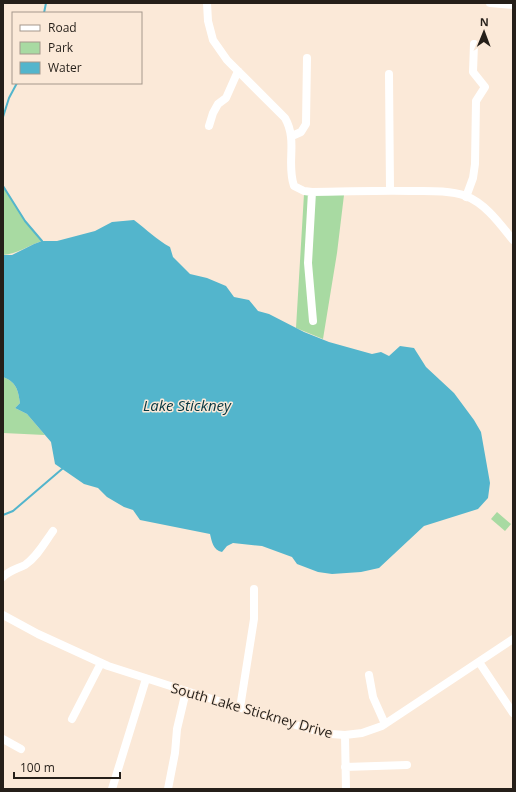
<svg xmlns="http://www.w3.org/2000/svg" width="516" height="792" viewBox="0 0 516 792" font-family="'Open Sans',sans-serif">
<rect width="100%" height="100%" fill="#fbe9d8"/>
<!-- green -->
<path fill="#a8daa2" d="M3 186 25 221 42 241C29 245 17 254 3 255Z
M304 194 344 195 337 253 323 339 296 328Z
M3 377C16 382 18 389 20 403L15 408 27 414 45 435 3 433Z
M497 512 511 524 505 531 491 519Z"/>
<!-- water -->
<path fill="#53b5cc" d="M134 220C146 229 157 240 170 247L173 257 190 274 207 278 226 286 234 297 249 300 258 311 269 314 304 332 329 342 372 354 381 352 389 356 400 346 414 348 426 367 454 393 474 420 481 432 490 483 488 498 478 509 424 526 379 568 361 572 332 574 318 572 297 564 292 557 262 546 233 543 227 546 222 552C213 550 212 542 210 534L140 520 133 510 124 507 107 497 98 488 84 484 55 464 51 442 27 414 15 408 20 403C18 389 16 382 3 377V255H12L34 244 42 241H57L95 231 112 222Z"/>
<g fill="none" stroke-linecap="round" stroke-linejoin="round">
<!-- stream -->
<path stroke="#53b5cc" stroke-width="2" d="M44 13 46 3
M3 117 9 98 17 83
M3 186 25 221 42 241
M3 515 13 511 62 469"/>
<!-- minor -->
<path stroke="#fff" stroke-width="8" d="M207 3 208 21 213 40 227 60 285 118C298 141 286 163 294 186L304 191 312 192C345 192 378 190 411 191 429 191 449 190 466 196 486 204 500 224 513 240
M490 3 513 5
M389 74 390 190
M209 126 213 113 218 104 226 98 238 71
M292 136 301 132 306 124 307 58
M312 192 308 263 313 321
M466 197 473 178 475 164 476 101 485 87 473 72 474 44
M3 577C10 570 17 569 25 565 37 557 45 542 53 531
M3 615 38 634 108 666 186 691 309 729 331 734 345 735 362 733 382 726 513 639
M479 662 513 713
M369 675 373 697 385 724
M240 708 254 619V589
M72 719 101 663
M345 735 346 789
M3 739 21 749
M345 767 407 765
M112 789 146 679
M168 789 175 753 177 729 186 691"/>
</g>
<g text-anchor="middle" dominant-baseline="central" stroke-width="3" stroke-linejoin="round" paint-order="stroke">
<!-- street labels -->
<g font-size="14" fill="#251f19" stroke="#fbe9d8">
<text transform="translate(252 710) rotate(16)">South Lake Stickney Drive</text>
</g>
<!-- water labels -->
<g font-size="15" font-style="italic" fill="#063640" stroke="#fbe9d8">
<text x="187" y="405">Lake Stickney</text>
</g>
</g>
<!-- border -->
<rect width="516" height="792" fill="none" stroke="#251f19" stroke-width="8"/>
<!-- legend -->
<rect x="12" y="12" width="130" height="72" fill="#fbe9d8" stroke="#a5988c"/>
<rect x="20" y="25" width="20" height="6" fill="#ffffff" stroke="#a5988c"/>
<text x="48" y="32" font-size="12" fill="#251f19">Road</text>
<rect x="20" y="42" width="20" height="12" fill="#a8daa2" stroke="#a5988c"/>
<text x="48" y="52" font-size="12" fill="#251f19">Park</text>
<rect x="20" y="62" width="20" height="12" fill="#53b5cc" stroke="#a5988c"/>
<text x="48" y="72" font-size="12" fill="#251f19">Water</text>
<!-- north arrow -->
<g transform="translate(484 32) rotate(1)" stroke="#fbe9d8" stroke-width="3" paint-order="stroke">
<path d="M0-3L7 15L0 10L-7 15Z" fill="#251f19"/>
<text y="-6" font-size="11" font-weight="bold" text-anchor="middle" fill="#251f19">N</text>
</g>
<!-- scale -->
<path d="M14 772v6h106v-6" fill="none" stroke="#251f19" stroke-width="2"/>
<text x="20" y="772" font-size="12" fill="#251f19" stroke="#fbe9d8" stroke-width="3" paint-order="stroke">100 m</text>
</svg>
